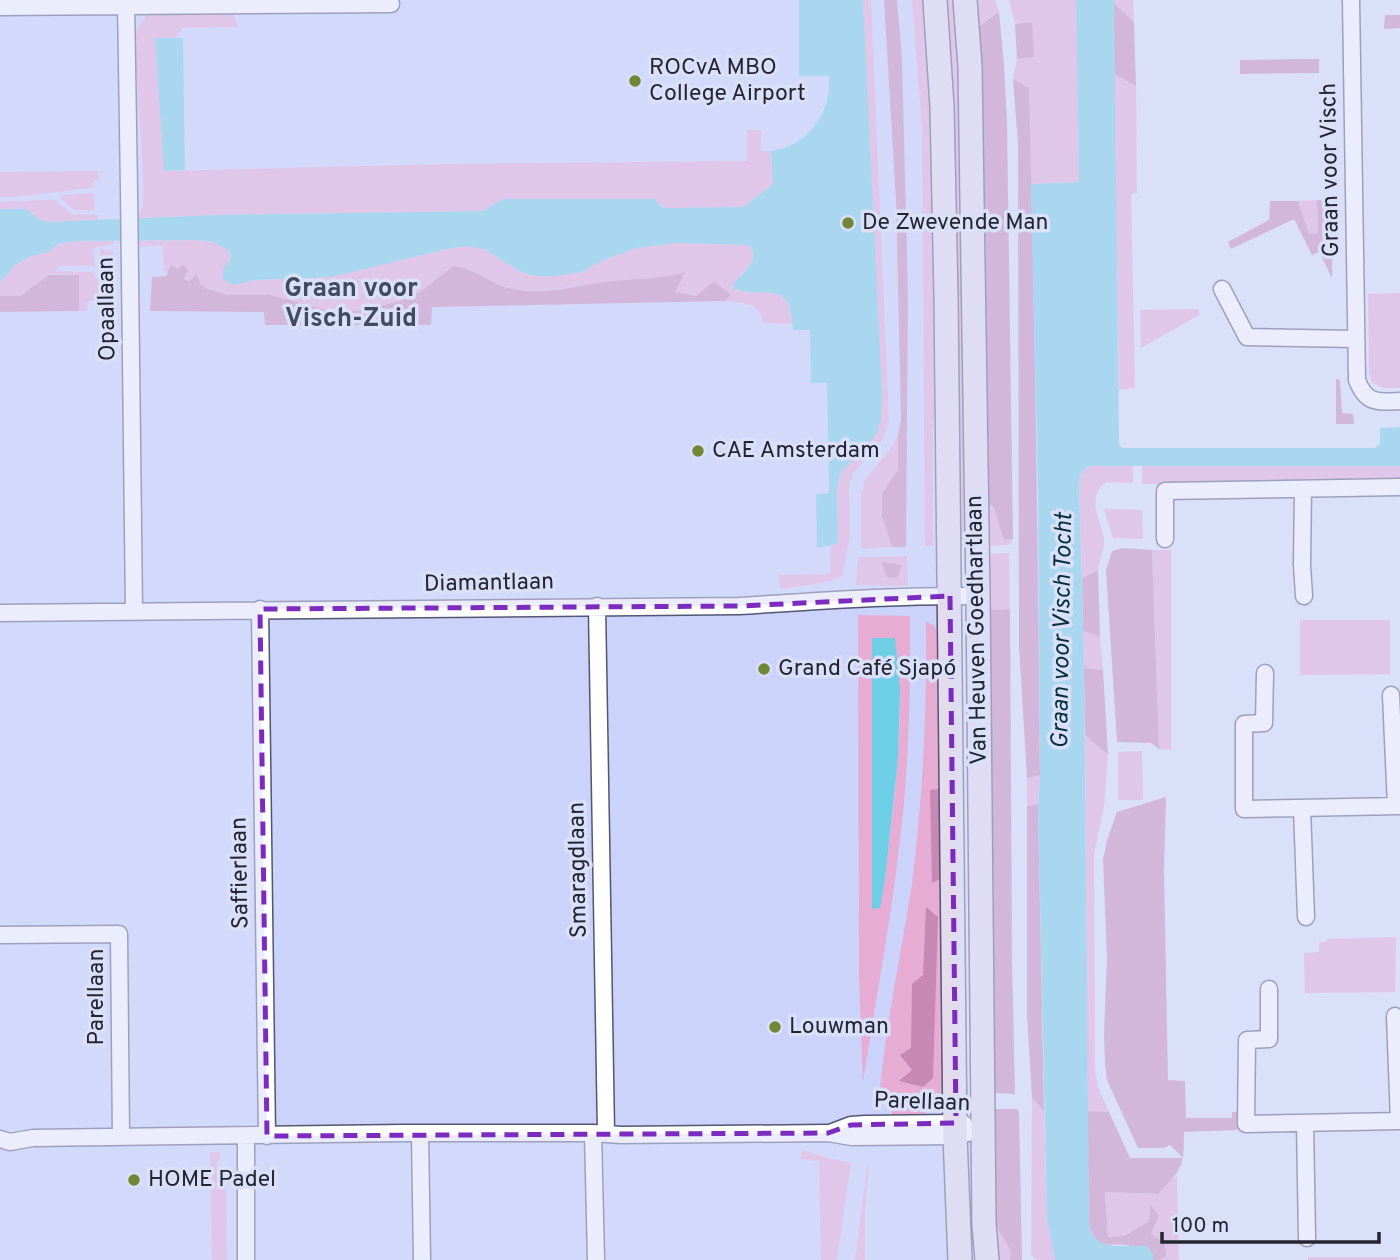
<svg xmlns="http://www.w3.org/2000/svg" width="1400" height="1260" viewBox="0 0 1400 1260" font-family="Overpass,sans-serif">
<rect width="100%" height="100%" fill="#dadffa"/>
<!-- built -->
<path fill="#cbd3fb" d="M0 0H956L966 1097 980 1260H0Z"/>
<!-- green -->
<path fill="#e7acd4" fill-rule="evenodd" d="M863 0H871L889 420 883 439 854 472 849 486 850 536 842 577 822 583 780 589 779 575 830 574 831 545 838 543 837 488 841 472 864 449Z
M912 0H929L940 392 935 409 933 429V546H925L922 131Z
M945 0H958L969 547H957Z
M975 0H995L999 12 977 27Z
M1009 0H1076L1079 182 1031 184 1029 88 1013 79 1017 59 1034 57 1031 22 1015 24Z
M1114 0H1133L1134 22 1114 3Z
M178 13 233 14 238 27 182 28 176 38 155 39 164 171 443 164 747 161V130H761V151H771L773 184 743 207 670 208 662 207 654 199H503L483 211 213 215 136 218 143 207V175L134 33 146 16Z
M1114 74 1136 86 1137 193 1131 194 1135 388 1119 390Z
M98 171 99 180H94L93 188C62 190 31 197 0 197V172Z
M93 193 95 210H74L60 198 61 195Z
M43 200H55L72 214 98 215V220L48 222 39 219 26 209H0V202Z
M1317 200 1318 233 1309 234 1298 201Z
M198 240 214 242 229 251 231 258 227 264 234 285 255 280 332 277 451 248 470 246 486 250 519 271 534 276H556L582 272 601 261 636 248 677 243 748 245C761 256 748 267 739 276L740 291C769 292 791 288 793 324L763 323C761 302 742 303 725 301L731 295 696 296 674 292 684 272 673 276 533 291 512 289 491 282 473 271 453 266 423 290 406 299 366 310 349 311 328 310 270 295H229L207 289 200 283 195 274 190 281 184 278 183 264 178 270 171 265 168 271H164L163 248 160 245 138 247 137 241Z
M74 241H114V244L93 248 95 266H60L55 271 95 272V278H100L101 301H87V311H79L78 275 50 274 20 296H0V282L15 265 31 256 48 252 58 244Z
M100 249 114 252 115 273 109 272 107 261H100Z
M1400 293V388H1384L1372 383 1369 373 1368 294Z
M116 307 117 341 108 340 109 308Z
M1199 309V315L1141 348 1140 310Z
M898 435V470L882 493V516L892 547 864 549 861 546V492L865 480 891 448Z
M1090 466H1133V483L1106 482C1084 500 1103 520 1104 542 1104 551 1099 561 1098 570L1082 578 1079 481C1081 472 1082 469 1090 466Z
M1142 466H1400V483L1142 484Z
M985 499 994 508 1004 540 1013 539 1009 545 985 546Z
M1104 509 1142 510 1143 539 1113 538Z
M1152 550H1171V750L1159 749Z
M1009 553 1010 609 990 610 984 554Z
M907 556 908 586 856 585 858 557Z
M858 615 910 616C910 669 910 723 906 776 899 878 879 980 863 1082L859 977ZM894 638C908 715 893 801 885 879Z
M1300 620H1390V674L1300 675Z
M926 621 934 626 939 635 944 971 941 1093 879 1095C882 1072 884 1049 888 1026 895 978 905 931 912 883 923 796 927 709 926 621Z
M1083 631 1100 637 1103 670 1084 668Z
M1085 735 1108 755 1104 807 1094 854 1095 1070 1098 1087 1109 1112 1087 1111Z
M1142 751 1143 800H1118V752Z
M1040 775 1038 804 1027 806V778Z
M1396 937 1395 992 1305 993 1304 953 1319 952V942H1327V939Z
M1032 1098 1044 1111 1047 1219 1055 1260H1037L1031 1255Z
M932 1107 922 1116 891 1118 892 1108Z
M804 1150 827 1158 851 1163 837 1260H821L819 1161 800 1159 801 1152Z
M210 1152H220V1159L217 1162V1175H226L227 1260H212Z
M867 1166H869L865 1211V1260H855Z
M1177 1175 1179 1260H1158L1165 1256 1151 1233V1205L1149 1221 1126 1235 1108 1237 1105 1192 1158 1194Z
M993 1220 1011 1252 1010 1260H997Z
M1308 1257H1398V1260H1308Z"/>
<!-- forest -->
<path fill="#c888b4" d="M884 0H897L902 57 908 296 906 547H892L882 516V493L898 470V435L901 419 896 201Z
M1114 3 1134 22 1136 86 1114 74Z
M999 12 1004 65 1007 123 1013 539 1004 540 994 508 985 499 977 27Z
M1385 15H1400V28L1384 29Z
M1032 22 1034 57 1017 59 1015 24Z
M1319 59V73L1240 74V60Z
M1013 79 1029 88C1035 317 1038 546 1040 775L1027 778 1019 646 1018 144Z
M1317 200H1333L1332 278 1319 252 1312 255 1294 219 1231 249 1228 242 1269 220 1270 201H1298L1309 234 1318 233Z
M183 264 188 270 184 279 190 281 196 274 200 283 207 289 229 295H270L328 310 349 311 366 310 406 299 423 290 453 266C475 268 491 285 513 289 543 295 575 286 605 282 631 278 660 280 685 272L675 292 696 296 714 281 731 295 725 301 432 307 431 325H265L264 312 150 311 152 277 166 276 171 265 178 269Z
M49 275H79V311L0 312V296H20Z
M1336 379 1340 380 1342 413 1353 414 1354 424H1336Z
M1123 548 1152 550 1159 749 1151 743 1117 742 1106 570 1112 551Z
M882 562 902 565 897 578 886 577Z
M1098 570 1100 637 1083 631 1082 578Z
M1010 609 1012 960 1015 1094 995 1093 990 610Z
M1084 668 1103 670 1108 755 1085 735Z
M939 789 940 879 932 883 930 790Z
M1166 797 1164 870 1168 1080 1185 1081 1186 1118H1232V1112H1239L1240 1127 1236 1130 1184 1132C1184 1166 1182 1170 1158 1194L1105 1192 1108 1237 1126 1235 1149 1221 1150 1204 1159 1216 1151 1233 1165 1245 1166 1256 1158 1260H1153V1254C1144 1251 1134 1246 1125 1245 1104 1244 1096 1248 1089 1225L1087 1111 1109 1112 1130 1158H1183L1170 1145 1164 1148H1138L1107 1080 1105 1064 1104 1033 1107 958 1103 860 1107 840 1117 812Z
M1038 804 1044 1111 1032 1098 1027 1014V806Z
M926 907 938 917 933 1078 923 1087 899 1081 912 1070 900 1055 911 1048 912 984 923 975Z
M992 1109H1017L1019 1112 1022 1260H1010L1011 1252 993 1220Z"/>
<!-- water -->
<path fill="#6dcee5" d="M799 0H863L882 391 881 420 876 435 841 472 837 488 838 544 817 548 816 494 829 493 827 383H811L810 330H793C791 278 768 299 734 289L733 285C741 273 764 259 748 245L677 243 636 248 601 261 582 272 556 276H534L519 271 486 250 470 246 451 248 332 277 255 280 234 285 224 280 222 272 231 258 229 251 214 242 198 240 74 241 58 244 48 252 31 256 15 265 0 282V209H26L39 219 48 222 213 215 483 211 503 199H655L662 207 670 208 743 207 773 184 771 151C808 146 832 113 829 76H799Z
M1076 0H1114L1119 443 1120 446 1123 448H1375L1380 444V428L1400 427V466H1090C1082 469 1081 472 1079 481L1084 668 1089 1225C1089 1226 1092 1235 1093 1236 1101 1250 1132 1245 1147 1246L1153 1254V1260H1055L1047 1219 1038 804 1040 775 1038 496 1031 184 1079 182Z
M156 38H183L185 170 164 171 155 39Z
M872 638H895L900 690 898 758 885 879 880 908 872 909Z"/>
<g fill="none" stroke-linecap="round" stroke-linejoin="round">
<!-- minor casing -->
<g stroke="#515672" stroke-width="19">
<path id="minor" d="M126 0 129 190 134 611
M1351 0 1357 380C1366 404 1377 402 1400 401
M0 7 391 4
M1222 289 1247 337 1356 339
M1303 489 1302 565 1304 596
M1165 539V491L1400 487
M597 606 606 1133
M260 609 267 1136
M0 613 739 606C819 601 898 595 978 596
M1265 673 1264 723 1244 724V809L1400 806
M1391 695 1396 806
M1302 808 1306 917
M0 935 119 934 121 1137
M1269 989V1039L1247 1040 1246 1124 1400 1121
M1395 1016 1399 1121
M1305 1124 1307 1238
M420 1133 422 1260
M593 1133 596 1260
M830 1133 851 1125 865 1124 956 1123 964 1124
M246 1136V1260
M0 1139 10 1142 33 1138 403 1133H593L621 1135 828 1133 852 1137 955 1136 985 1129"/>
</g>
<!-- secondary casing -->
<g stroke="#515672" stroke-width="26">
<path id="secondary" d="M935 0 942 107 946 296 955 1136 960 1260
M965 0 970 66 978 596 984 1224 987 1260"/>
</g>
<!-- minor -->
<use href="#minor" stroke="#fff" stroke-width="16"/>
<!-- secondary -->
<use href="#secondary" stroke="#e4dbed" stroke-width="23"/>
</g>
<!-- marked area -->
<path d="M0 0H1400V1260H0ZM950 596 956 1123 851 1125 828 1133 267 1136 260 609 739 606Z" fill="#dadffa" fill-opacity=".55" fill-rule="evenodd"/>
<path fill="none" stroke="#7b2cbf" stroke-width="5" stroke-dasharray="14 9" stroke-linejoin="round" d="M950 596 956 1123 851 1125 828 1133 267 1136 260 609 739 606Z"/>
<!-- markers -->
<g fill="#718636" stroke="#dadffa" stroke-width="2.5">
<circle cx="635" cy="81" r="7"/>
<circle cx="848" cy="223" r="7"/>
<circle cx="698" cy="451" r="7"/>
<circle cx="764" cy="669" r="7"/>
<circle cx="775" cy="1027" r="7"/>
<circle cx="134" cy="1180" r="7"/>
</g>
<g text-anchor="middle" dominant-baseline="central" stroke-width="7" stroke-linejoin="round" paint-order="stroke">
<!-- poi labels -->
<g font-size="23" fill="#232531" stroke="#dadffa" text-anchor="start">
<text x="649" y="68">ROCvA MBO<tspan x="649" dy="26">College Airport</tspan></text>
<text x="862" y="223">De Zwevende Man</text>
<text x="712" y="451">CAE Amsterdam</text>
<text x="778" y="669">Grand Café Sjapó</text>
<text x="789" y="1027">Louwman</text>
<text x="148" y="1180">HOME Padel</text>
</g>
<!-- street labels -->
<g font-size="23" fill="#232531" stroke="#dadffa">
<text transform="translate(1331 170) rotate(-91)">Graan voor Visch</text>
<text transform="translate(108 309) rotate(-91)">Opaallaan</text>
<text transform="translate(489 584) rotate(-1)">Diamantlaan</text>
<text transform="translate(978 630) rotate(-91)">Van Heuven Goedhartlaan</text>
<text transform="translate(579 870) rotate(-91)">Smaragdlaan</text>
<text transform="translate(241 873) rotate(-91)">Saffierlaan</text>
<text transform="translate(97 997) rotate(-90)">Parellaan</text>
<text transform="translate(922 1103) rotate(2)">Parellaan</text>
</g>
<!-- water labels -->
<g font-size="24" font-style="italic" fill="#00303a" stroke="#dadffa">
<text transform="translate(1063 631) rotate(-89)">Graan voor Visch Tocht</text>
</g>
<!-- quarter labels -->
<g font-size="26" font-weight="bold" fill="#434863" stroke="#dadffa">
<text x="351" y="289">Graan voor<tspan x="351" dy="30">Visch-Zuid</tspan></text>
</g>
</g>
<!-- scale -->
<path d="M1162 1232v10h217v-10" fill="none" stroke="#232531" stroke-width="3.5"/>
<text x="1172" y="1232" font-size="21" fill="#232531" stroke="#dadffa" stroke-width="5" paint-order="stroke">100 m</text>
</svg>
